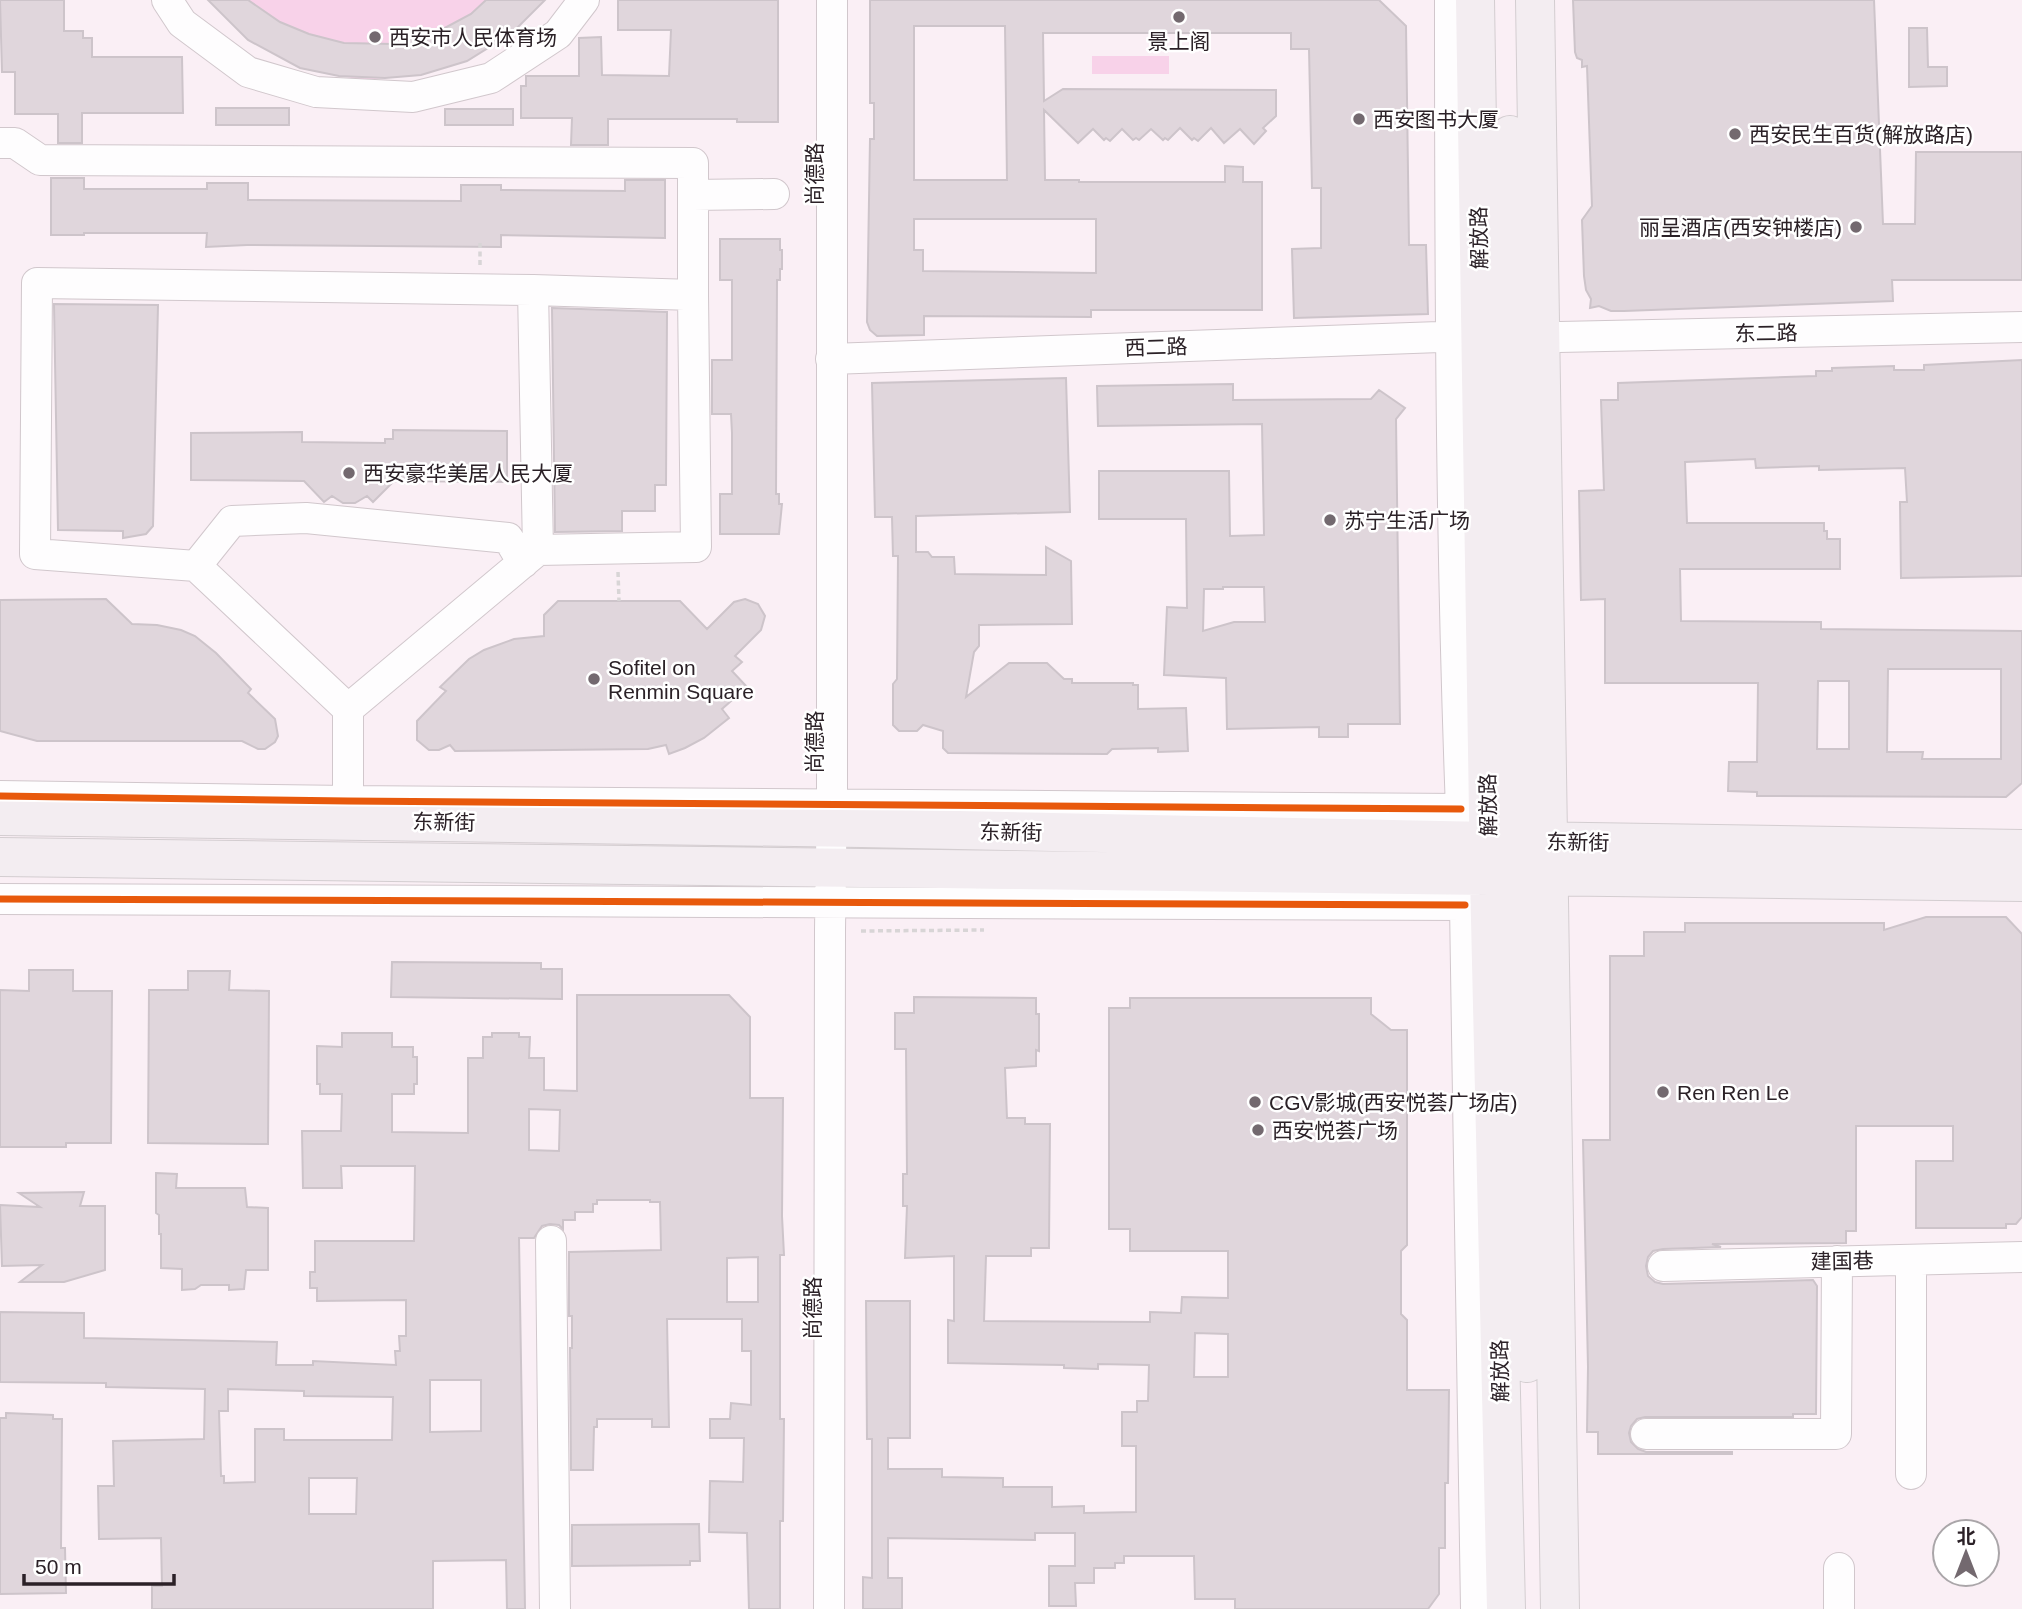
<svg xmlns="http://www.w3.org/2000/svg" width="2022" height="1609" viewBox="0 0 2022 1609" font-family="Helvetica,'Noto Sans SC',sans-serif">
<rect width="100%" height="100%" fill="#faeff5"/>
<!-- green -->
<path fill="#f8d2e9" d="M209 0H545L421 75 362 80 300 68 248 40Z
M1092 56H1169V74H1092Z"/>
<!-- building -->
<path fill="#e0d6dc" stroke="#cdc4ca" stroke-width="2" fill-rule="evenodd" d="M0 0H64V31H83V38H92V57H182L183 113H82V143H58V114H15V72H2Z
M208 0H248L280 22 309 34 344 43 393 44 441 30 471 14 486 0H545L512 33 467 61 421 75 385 78 339 76 300 68 248 40Z
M618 0H778V122H737V119H608V145H571L572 118H521V86H526V76H579V38L601 37 602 75 669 76 671 30H618Z
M870 0H1379L1406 26 1409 245H1426L1428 314 1294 318 1292 249 1321 248V188H1312L1309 49H1291V33H1043L1044 101 1063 89 1276 90V116L1263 128 1266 131 1254 144 1240 129 1224 143 1211 128 1198 141 1194 138 1192 140 1180 128 1168 140 1165 138 1163 140 1151 129 1139 140 1136 138 1133 140 1122 129 1110 141 1106 138 1104 140 1093 129 1078 143 1044 110 1045 180H1079V182H1225V166L1243 167V182H1262V310H1091V317L924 316V335L877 336 870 330 867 322 870 139H874V103H870ZM914 26H1005L1007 180H914ZM914 219H1096V273L923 271V250H914Z
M1573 0H1874L1883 224H1915L1916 152H2022V280H1892L1893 301 1624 311H1611L1599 306 1590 308 1591 299 1586 290 1584 276 1582 220 1592 206 1587 66 1582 67V60L1577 58 1575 52Z
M1909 28H1927L1928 67H1947V86L1909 87Z
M216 108H289V125H216Z
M445 109H513V125H445Z
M51 178H84V189H207V183H248V200L461 201V185H501V190L625 191V180H665V238L501 235V247L247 245 206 247 207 233H84V235H51Z
M720 239H780V250H782V269H780V280H777L776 494H779V504H782L779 534H720V494H732V433L731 414H712V360H732V280H720Z
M54 304 158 305 153 526 146 534 123 538V531L58 530Z
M552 308 667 312 666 485H655V511H622V531L555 532Z
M2022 360V576L1901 578 1900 502H1907L1905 468 1819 470V466L1756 468 1755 459 1685 462 1687 523H1824V531H1827V539H1840V569H1680L1681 621 1821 622V629L2022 631V783L2006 797 1757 796V792L1728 791 1729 762H1757L1758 683H1605V599L1581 600 1579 491 1604 490 1601 400H1618V383L1816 376V371H1832V368L1894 366V370H1924V365ZM1888 669H2001V759H1922L1923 752H1887ZM1818 681H1849V749H1817Z
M1066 378 1070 512 916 516V552H928L932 557H954L955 574 1046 575V547L1071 561 1072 624 979 625V646L974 652 966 697 1009 663H1047L1064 679H1072V683H1133V685H1138V709L1186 708 1188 751 1158 752V748L1112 749 1107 754 948 753 943 748V731L923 725 917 731H899L893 725V684L897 679 898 556H893L892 517H875L872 383Z
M1233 384V400L1371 399 1379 390 1405 408 1396 419 1400 724H1348V737H1319V727L1227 729 1226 678 1164 675 1167 607 1187 608 1186 519H1099V471H1229L1230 536 1264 535 1262 424 1098 426 1097 386ZM1223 587H1264L1265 622H1234L1203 631 1204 589H1223Z
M393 430 507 431V482L394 481 373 502 367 496 355 503H343L332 496 324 502 304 481 191 480V433L302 432V442L385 443V439H393Z
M106 599 132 624 157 625 181 630 195 636 216 653 251 689 248 693 275 719 278 736 275 742 265 749H258L242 741H37L0 731V600Z
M745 599 758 604 765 616 761 630 735 656 742 662 732 671 747 687 722 709 729 718 704 738 685 748 669 754 666 745 648 749 455 751 450 745 439 750H429L417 740V721L446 691 440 687 469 659 484 650 514 639 544 636V615L558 601H680L707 629 734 602Z
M1926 917H2006L2022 934V1217L2016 1224H2006V1228H1916V1161H1953V1126H1856V1231H1846V1243L1712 1244 1721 1247 1663 1249 1653 1251 1648 1257 1646 1266 1648 1276 1655 1282 1663 1284 1813 1280 1817 1286 1816 1414H1793V1417H1645L1637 1419 1631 1426 1629 1433 1631 1442 1638 1449 1646 1452H1732V1454H1598V1432H1587L1588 1367 1583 1140H1610V956H1644V932H1685V923H1884V930Z
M392 962 541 963V969H562V999L391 997Z
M29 970H73V991H112L111 1143H66V1147H0V990L29 991Z
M188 971H230L229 990 269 991 268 1144 148 1143 149 990H188Z
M577 995H729L750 1017V1098H783L782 1216 784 1255H780V1419H784L783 1521H780V1609H749L747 1533 709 1532 710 1481 743 1482 744 1438H710V1419H730L731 1403 751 1405V1351H742V1319H667L669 1427H652V1419H597V1427H594L593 1470H571L570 1348H572V1316H569V1252L661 1250 660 1202H650V1200H597V1204H593V1212H575V1220H563V1229L559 1225 550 1224 542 1226 534 1238H519L525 1609H507L506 1560 433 1561V1609H152V1586H162L161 1538 99 1539 98 1486H114L113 1441 204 1439 205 1389 106 1387V1383L0 1382V1312L84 1313V1338L277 1342 276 1365H313V1361L396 1365 395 1351H400L399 1336H406V1300L317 1301V1288H310V1272H315V1241H414L415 1166H341L342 1188H303L302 1131H341L342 1094H320V1084H317V1046L342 1047V1033H392V1047H413V1057H417V1084H414V1094H392V1132L468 1133V1058H483V1037H492V1033H519V1037H530L529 1058H544V1090L577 1091ZM529 1109 560 1110 559 1151 529 1150ZM758 1257V1302H727V1258ZM430 1380H481V1431L430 1432ZM228 1389 304 1391V1396L393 1397 392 1440H284V1429H255V1482L224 1483V1476H221L219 1411H228ZM309 1478H357L356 1514H309Z
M914 997 1036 998V1014H1039V1051L1036 1050V1066L1005 1068 1007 1118H1025V1124H1050L1049 1248H1031V1256H986L984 1321 1150 1322V1312L1181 1313 1182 1297 1228 1298V1251H1130V1229H1109V1008H1130V998H1371V1014L1391 1030H1407V1245L1401 1251V1314L1407 1320V1390H1449L1448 1483H1445V1548H1439V1594L1428 1609H1235V1599H1195L1194 1556H1124V1563H1115V1568H1094V1583H1075L1076 1606H1049V1566H1075V1533H1035V1540L888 1538V1578H902V1609H863V1577L872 1578V1439H867L866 1301H910V1438H888V1469H942V1477L1003 1478V1487H1052V1507L1084 1506V1513L1136 1512V1446H1122V1412H1137V1401H1148L1149 1365 1098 1364V1369L1064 1368V1365L948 1363V1320L954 1321V1256L905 1258 907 1206H903V1174H907L906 1049H895V1013H914ZM1195 1333 1228 1334V1377H1194Z
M156 1173 177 1174 176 1188H245L247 1207 268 1208V1270H246L244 1289 229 1290V1285H201L195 1289 182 1290V1269L161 1268V1234H159V1215L156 1213Z
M84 1192 80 1206H105V1270L64 1282H20L42 1265 2 1266 0 1205 40 1207 19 1193Z
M6 1413 53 1415V1419H62L61 1548H65L66 1593 0 1594V1418H6Z
M699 1524 700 1561H690V1565L572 1566V1525Z"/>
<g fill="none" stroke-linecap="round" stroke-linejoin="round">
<!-- minor casing -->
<g stroke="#d1c7cc" stroke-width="32">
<path id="minor" d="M167 0 182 23 248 72 316 92 413 97 491 78 558 34 584 0
M1450 0C1450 302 1451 604 1465 905L1476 1609
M0 143H15L40 160 693 163V295
M693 195 774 194
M1518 338 2022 327
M831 359 1467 336
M196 566 232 521 306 518 508 538 523 563
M348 709 538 550 533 290 693 295 696 547 538 550
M0 796 348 801 1461 809
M348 820V709L196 566 35 554 37 283 533 290
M0 899 1465 905
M551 1241 555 1609
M1911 1260V1474
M1663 1266 2022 1257
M1646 1434H1836L1837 1261
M829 1609 830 930 832 788V0
M1839 1609V1568"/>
</g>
<!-- major casing -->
<g stroke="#d3cdd0" stroke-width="40">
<path id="major" d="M1475 0 1489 876 1506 1609
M1535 0 1560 1609
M1510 135V338L1527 1363
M0 816 862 828 1489 841
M1525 841 2022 849
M0 857 1489 876
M1522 876 2022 882"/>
</g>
<!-- path -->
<path stroke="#d8d5d6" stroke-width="3.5" stroke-dasharray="5 3.5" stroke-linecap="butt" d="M480 243V266
M618 572 619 601
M861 931 984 930"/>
<!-- minor -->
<use href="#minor" stroke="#fefdfe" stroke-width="30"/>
<!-- major -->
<use href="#major" stroke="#f3edf1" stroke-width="38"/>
<!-- cycleway casing -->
<g stroke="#fff" stroke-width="11">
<path id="cycleway" d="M0 796 348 801 1461 809
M0 899 1465 905"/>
</g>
<!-- cycleway -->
<use href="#cycleway" stroke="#e8590c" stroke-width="7"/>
</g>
<!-- markers -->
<g fill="#73696f" stroke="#fff" stroke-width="2.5">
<circle cx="1179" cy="17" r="7"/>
<circle cx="375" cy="37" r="7"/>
<circle cx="1359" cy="119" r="7"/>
<circle cx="1735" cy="134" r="7"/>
<circle cx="1856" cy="227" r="7"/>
<circle cx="349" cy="473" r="7"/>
<circle cx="1330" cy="520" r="7"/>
<circle cx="594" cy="679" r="7"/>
<circle cx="1663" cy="1092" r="7"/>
<circle cx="1255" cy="1102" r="7"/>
<circle cx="1258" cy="1130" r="7"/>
</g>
<g text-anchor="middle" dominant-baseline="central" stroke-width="5" stroke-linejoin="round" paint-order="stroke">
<!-- poi labels -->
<g font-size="21" fill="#2b2127" stroke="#fff" text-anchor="start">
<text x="389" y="37">西安市人民体育场</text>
<text x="1179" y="41" text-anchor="middle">景上阁</text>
<text x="1373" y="119">西安图书大厦</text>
<text x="1749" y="134">西安民生百货(解放路店)</text>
<text x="1842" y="227" text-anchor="end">丽呈酒店(西安钟楼店)</text>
<text x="363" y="473">西安豪华美居人民大厦</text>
<text x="1344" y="520">苏宁生活广场</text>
<text x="608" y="667">Sofitel on<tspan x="608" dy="24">Renmin Square</tspan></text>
<text x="1677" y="1092">Ren Ren Le</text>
<text x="1269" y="1102">CGV影城(西安悦荟广场店)</text>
<text x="1272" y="1130">西安悦荟广场</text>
</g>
<!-- street labels -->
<g font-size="21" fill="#2b2127" stroke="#fff">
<text transform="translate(814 174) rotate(-90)">尚德路</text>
<text transform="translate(1479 238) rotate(-91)">解放路</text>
<text transform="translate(1766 333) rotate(-1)">东二路</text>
<text transform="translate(1156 347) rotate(-2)">西二路</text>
<text transform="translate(814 742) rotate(-90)">尚德路</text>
<text transform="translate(1488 805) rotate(-91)">解放路</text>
<text transform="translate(444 822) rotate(1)">东新街</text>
<text transform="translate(1011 832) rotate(1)">东新街</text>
<text transform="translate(1578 842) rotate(1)">东新街</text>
<text transform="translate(1842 1261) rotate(-1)">建国巷</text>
<text transform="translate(812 1308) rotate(-90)">尚德路</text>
<text transform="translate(1500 1371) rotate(-91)">解放路</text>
</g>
</g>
<!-- north arrow -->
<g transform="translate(1966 1553)"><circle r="33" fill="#ffffff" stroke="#aaa6a9" stroke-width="2"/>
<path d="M0-5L12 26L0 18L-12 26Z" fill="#73696f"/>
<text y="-10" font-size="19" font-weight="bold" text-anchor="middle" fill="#2b2127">北</text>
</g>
<!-- scale -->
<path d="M24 1574v10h150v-10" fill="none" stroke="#2b2127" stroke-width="3.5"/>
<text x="35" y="1574" font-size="21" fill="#2b2127" stroke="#ffffff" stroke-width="5" paint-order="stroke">50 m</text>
</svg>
